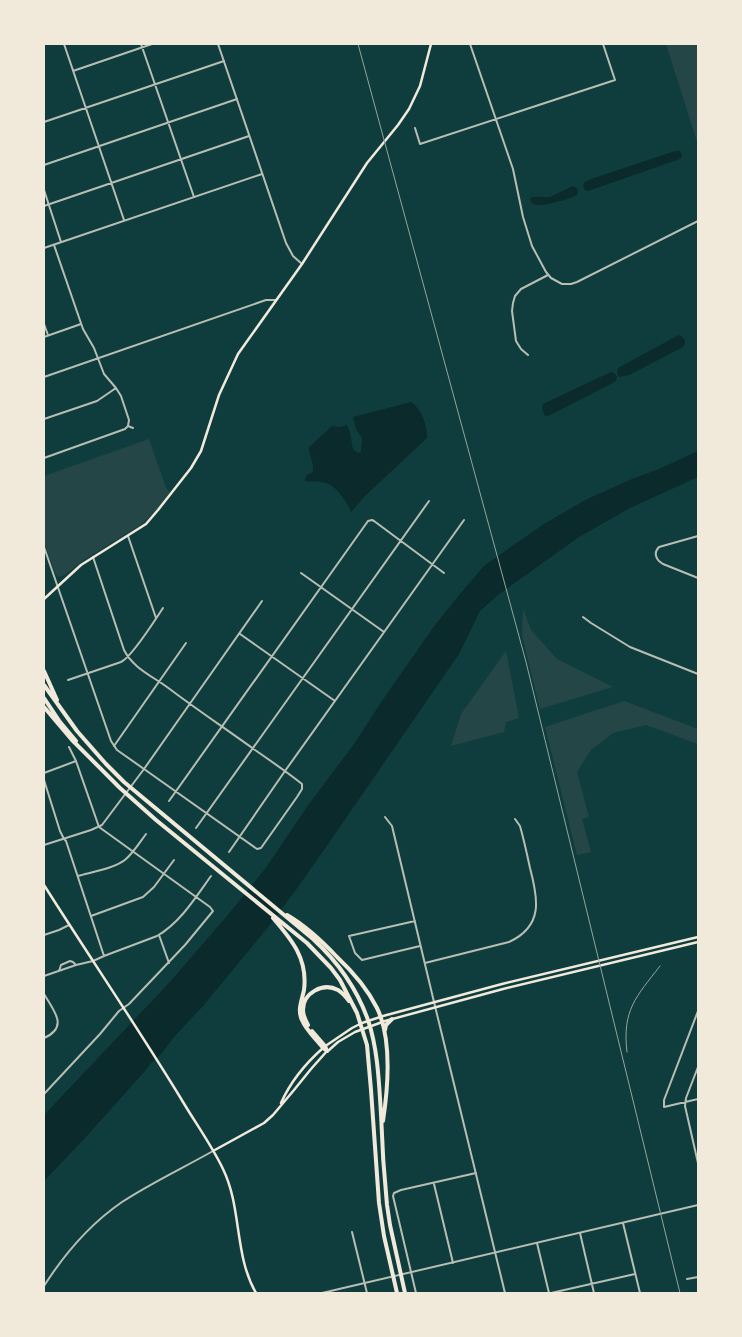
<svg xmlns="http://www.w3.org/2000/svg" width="742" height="1337" viewBox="0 0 742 1337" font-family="'Noto Serif',serif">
<rect width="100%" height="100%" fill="#0f3d3e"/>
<!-- green -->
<path fill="#244646" d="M666 44H698V145Z
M149 439 166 488 170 492 157 509 142 524 84 560 63 576 58 577 55 573 44 542V476Z
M523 608 531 630 557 659 613 687 540 709 522 635Z
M506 651 519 718 506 722 504 732 451 746 461 714Z
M624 701 698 729V744L646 725 613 733 591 750 577 772 589 817 582 819 591 852 577 855 545 727Z"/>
<!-- water -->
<path fill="#0a2a2b" d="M675 151H680L682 156 680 159 588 191 585 190 583 186 585 182 591 179Z
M573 186 577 188 578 192 577 195 573 197C564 200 539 209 532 203 531 202 531 201 530 199L532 197H550Z
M680 335 685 340V344L683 347 629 375 619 377 617 372 618 368 677 336Z
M611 372 614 373 617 377 615 382 548 416H545L542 408 543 404Z
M411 402C422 409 427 425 427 438L366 495 351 512C346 500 335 483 321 482 315 481 310 482 305 481L306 476 313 472C314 460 309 458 309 447L332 426 340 427 347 425C351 433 351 440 353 449L358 453 361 452 362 438 356 429 353 417Z
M698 451V477L630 508 579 537 498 595 480 611 459 654 335 834 298 887 269 926 203 1006 174 1037 161 1054 151 1063 145 1071 84 1139 44 1181V1115L169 983 227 916 265 869 309 804 354 744 384 698 435 625 465 588 485 565 544 524 587 499 632 479 659 469Z"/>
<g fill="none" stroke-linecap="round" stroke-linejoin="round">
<!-- minor -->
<path stroke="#b8beb3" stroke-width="2" d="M64 44 124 220
M141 44 194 197
M470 44 513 169 523 217 532 246 546 272 551 278 562 284H571L577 282 698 221
M73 71 152 44
M44 122 224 61
M415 128 420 144 615 80 603 44
M44 165 237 99
M44 190 61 242
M44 206 249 136
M54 245 83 329 94 348 104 374 116 388 121 396 129 420 128 426
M44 324 48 335
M44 337 81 324
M528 355 521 349 516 341 512 311 513 303 515 296 521 289 548 275
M44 377 266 300H276
M44 419 97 401 116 388
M128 426 133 428
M44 458 125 429 128 426
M128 536 156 618
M698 536 659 547C653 553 656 560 663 564L698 578
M93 557 124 650C133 668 152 676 167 687 196 709 226 729 255 750 271 761 287 772 302 784V789L297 797 261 848 257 849 144 769C183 713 223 657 262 601
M301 573 384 632
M583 617 591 623 630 647 698 674
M240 634 335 701
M68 680 121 662C132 657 155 620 163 608
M114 746 186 643
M44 773 76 761
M44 780 60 831 64 839 66 841 104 956
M169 801 368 521 372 520 374 521 444 573
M385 817 392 826 434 1002
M196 828 429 501
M229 852 285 771 464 520
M78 876C92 872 116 868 126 859 134 852 140 842 146 834
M91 916 143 897 154 887 174 860
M415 921 349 936 355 953 362 960 420 946
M44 935 59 930 69 925
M159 935 169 963
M425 963 509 942C544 926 538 898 530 868 527 854 524 840 520 826L515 819
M59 971 61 965 70 961 73 962 76 965
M44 976 76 965 93 961 104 956 157 936C180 923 196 897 211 876
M44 994C54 1011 69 1027 44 1038
M698 1011 664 1100V1107L698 1099
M698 1067 686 1098 685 1106 698 1163
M44 1094 100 1034 119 1011 129 1004 185 945 213 911 210 907 99 827 76 761 69 747
M434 1184 453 1263
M623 1223 640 1293
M352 1232 367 1293
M580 1233 594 1293
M537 1243 549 1293
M687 1279 698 1277
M416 1293 393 1196 394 1193 401 1190 476 1173
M551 1293 635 1274"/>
<!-- tertiary -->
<path stroke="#b8beb3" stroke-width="2" d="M218 44 286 243 293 256 302 264
M44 248 262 174
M44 547 111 741 117 750 144 769 102 825 91 830 44 845
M434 1002 505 1293
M44 1286C65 1253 90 1224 122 1202 151 1183 183 1168 213 1151
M322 1293 698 1205"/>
<!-- secondary -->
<path stroke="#f1e9da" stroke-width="2.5" d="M44 599 81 565 146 524 158 510 191 468 201 451 219 395 238 354 302 264 367 163 398 125 409 109 420 86 431 44
M44 885C89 956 136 1025 180 1097 194 1121 211 1144 223 1169 242 1208 234 1255 256 1293
M281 1103C290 1083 306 1063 323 1048
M213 1151 264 1123 273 1115 294 1090 311 1069 327 1051"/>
<!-- primary -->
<path stroke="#f1e9da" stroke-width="2.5" d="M324 1047 352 1028 362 1023 383 1016 502 984 698 937
M328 1051 338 1042 355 1032 385 1021 503 989 698 942"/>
<!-- motorway -->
<path stroke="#f1e9da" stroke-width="4" d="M44 671 57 700
M44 685 77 731 106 764 124 782 313 939C338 962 357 989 368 1020 378 1050 379 1083 381 1114 382 1145 384 1175 387 1205L390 1225 405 1293
M44 698 60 722 76 741
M44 707 72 740 120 788 156 820 307 943 331 968 340 980 357 1013 367 1045 371 1090 379 1203 384 1236 397 1293
M287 915C306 926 322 941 337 957 353 972 367 988 377 1008 392 1039 388 1088 383 1121
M273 918C292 940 308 959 304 990 302 1000 297 1010 302 1020 306 1030 316 1039 323 1048L327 1051
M308 1025C306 1021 303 1016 303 1010 303 993 323 982 338 990 343 993 346 997 349 1001
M385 1030 386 1025 392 1019
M312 1031 325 1046 327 1051"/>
<!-- rail -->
<path stroke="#97a49c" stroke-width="1" d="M358 44 526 662 680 1293
M627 1052C622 1010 636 997 660 966"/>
</g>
<!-- border -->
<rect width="742" height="1337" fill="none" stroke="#f1e9da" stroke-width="90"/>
</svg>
